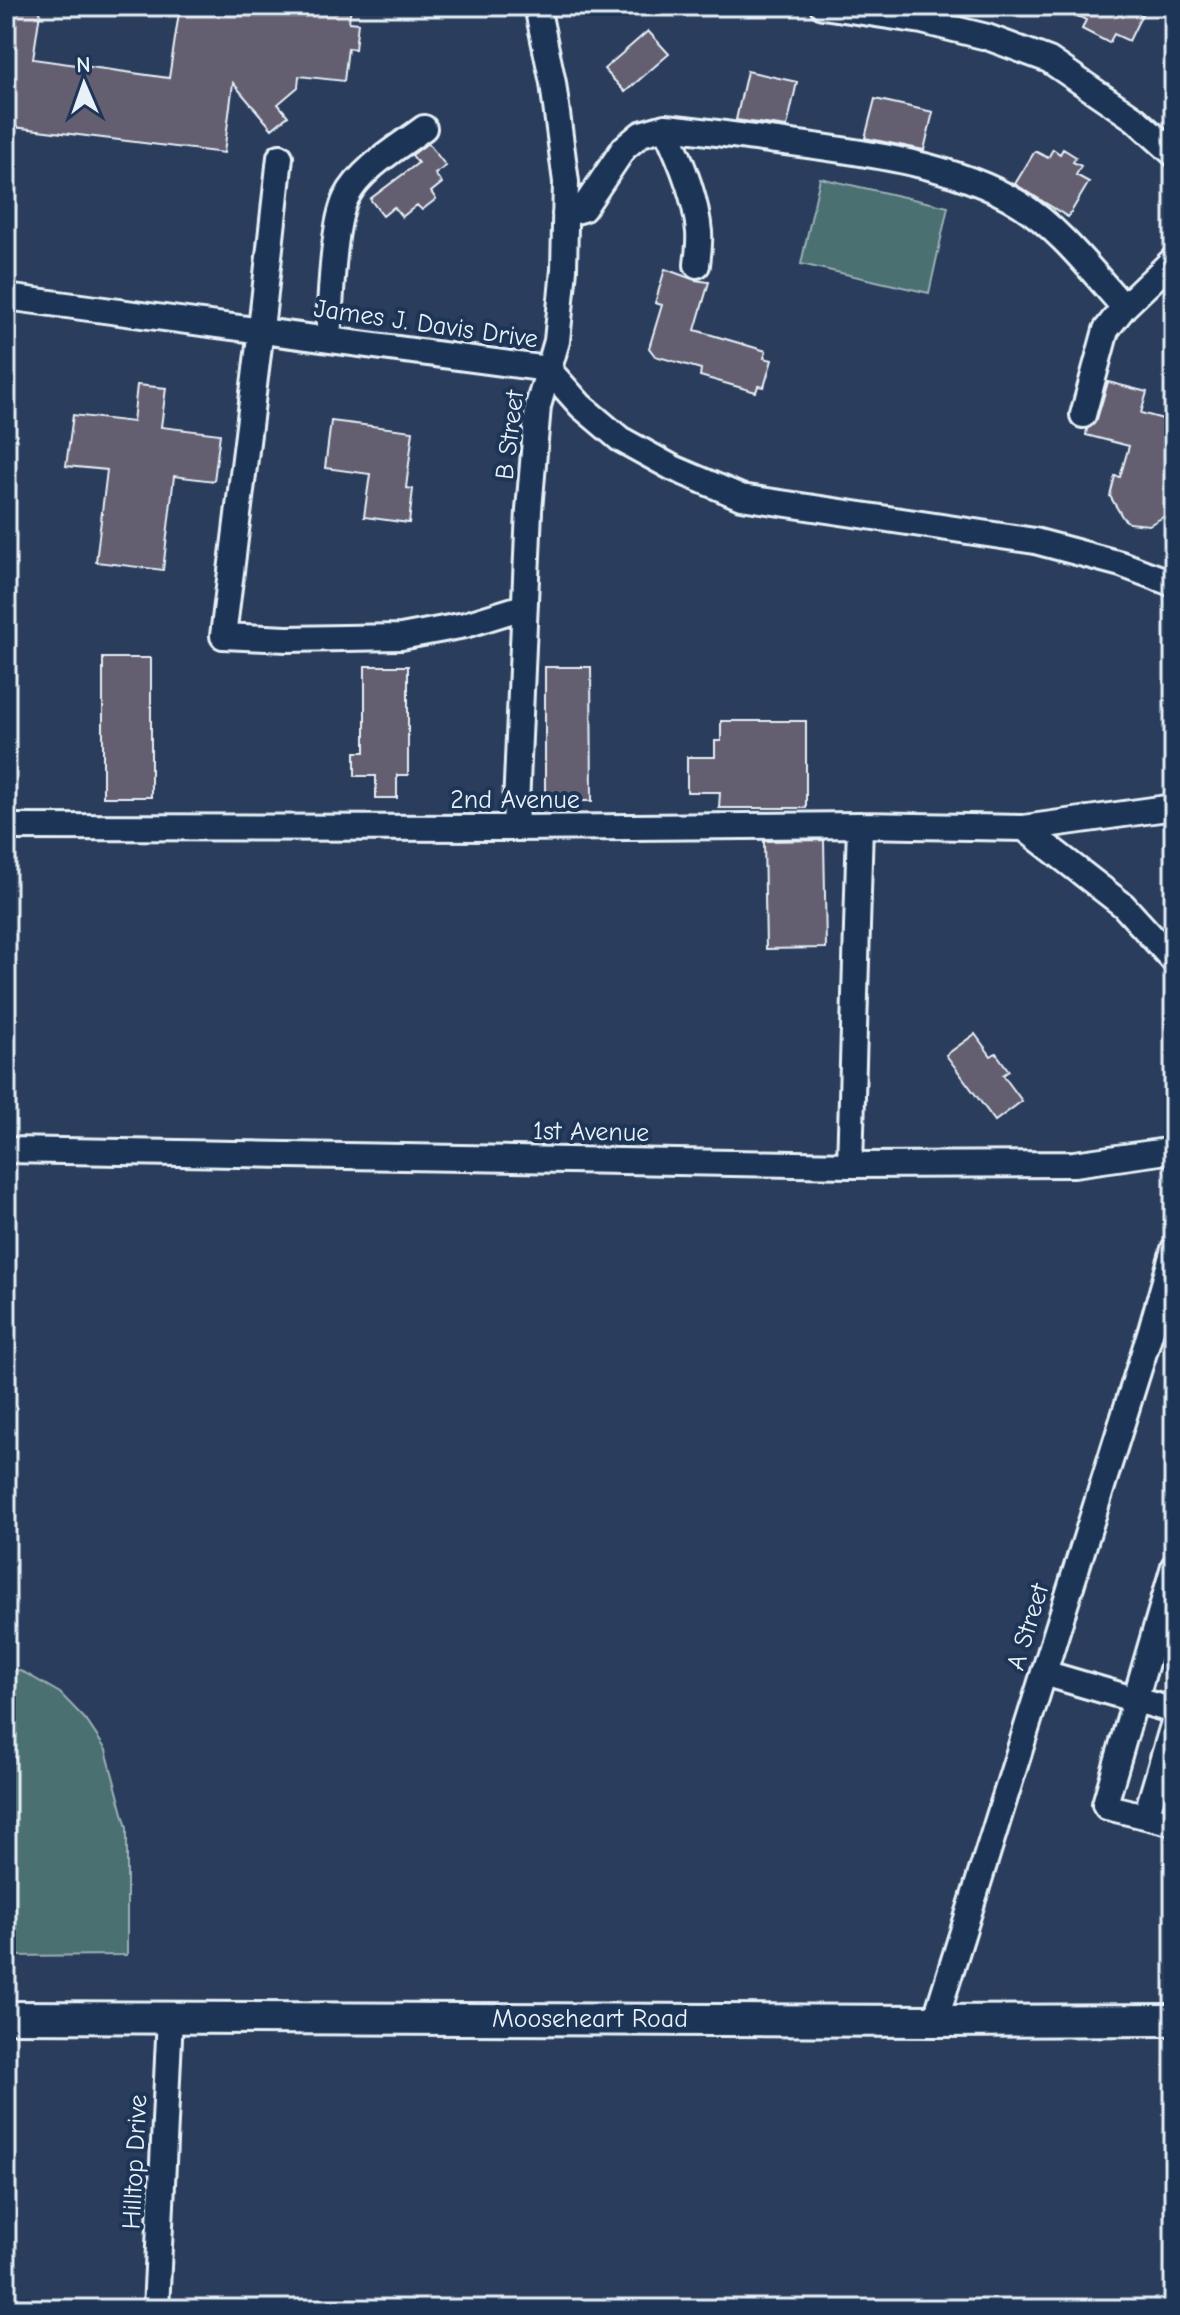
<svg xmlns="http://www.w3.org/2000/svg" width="1180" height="2315" viewBox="0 0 1180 2315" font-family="'Comic Neue',sans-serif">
<rect width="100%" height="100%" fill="#2b3d5c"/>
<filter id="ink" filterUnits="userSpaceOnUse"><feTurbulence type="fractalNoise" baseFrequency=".0125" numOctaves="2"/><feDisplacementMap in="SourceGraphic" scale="16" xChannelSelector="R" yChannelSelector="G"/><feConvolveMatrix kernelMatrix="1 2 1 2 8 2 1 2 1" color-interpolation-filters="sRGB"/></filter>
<g filter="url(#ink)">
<!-- green -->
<path fill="#4b7072" stroke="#9ab0b5" stroke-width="2" d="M820 178 948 207 929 293 801 264Z
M6 1666 25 1673 60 1693 86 1720 106 1750 127 1828V1955L6 1956Z"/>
<!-- building -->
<path fill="#635e71" stroke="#e8f1f8" stroke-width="2" d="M6 6H41L33 59 169 78 180 6H351L349 22 358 23 355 49 348 48 344 81 299 76 298 87 278 104 288 116 272 129 233 83 224 153 6 126Z
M1058 6H1146L1129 41 1114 34 1109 43 1082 29 1086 20Z
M648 31 669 54 625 92 604 69Z
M747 71 797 82 787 127 736 120Z
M875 99 933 112 924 150 865 138Z
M428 143 446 166 435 174 442 183 431 192 436 199 422 210 417 205 402 217 394 207 383 216 370 199 418 163 412 155Z
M1053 149 1060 154 1063 149 1076 157 1073 162 1081 166 1076 175 1089 182 1068 217 1015 184 1035 151 1048 158Z
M665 269 695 280 709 282 695 330 766 351 764 358 772 360 764 387 758 386 756 392 700 376 701 369 655 356 649 348 662 305 655 303Z
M1108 382 1147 392 1141 413 1174 422V511L1149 525 1129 523 1123 518 1110 496 1115 476 1120 477 1129 446 1086 435 1087 429 1097 419Z
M137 385 166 388 161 427 220 434 214 481 174 476 163 570 96 562 107 470 66 466 73 415 133 422Z
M331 421 413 431 406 488 413 489 409 523 364 517 370 474 325 468Z
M103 658H151V797H103Z
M365 666H408V775H397V798H376V776H355V752H365Z
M545 667H591L592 801H545Z
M721 721H806V808H719L720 792H687V757H715V741H721Z
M824 840 826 948 766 949 764 841Z
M975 1034 991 1056 996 1053 1009 1071 1003 1075 1022 1101 995 1121 946 1055Z"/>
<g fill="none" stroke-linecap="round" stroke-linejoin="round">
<!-- minor casing -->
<g stroke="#e8f1f8" stroke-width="30">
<path id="minor" d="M823 6 922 21 987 37 1049 60 1135 119 1174 154
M665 127C680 158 696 197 699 232 700 243 698 254 697 265
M280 157 261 329 223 636 287 639 401 637 465 625 523 607
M565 214 583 209 624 148 641 134 665 127C698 130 730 135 762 139 843 150 950 160 1020 204 1060 229 1093 273 1124 307
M6 297 548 369 581 406 620 439 673 468 741 497 1035 541 1121 564 1174 584
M328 338C331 304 332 227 346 198 361 168 399 147 424 128
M1083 415 1106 330 1124 307 1174 259
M6 827 515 828 860 825 1024 828 1174 807
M515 828 529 510 538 406 557 341 564 269 566 182 553 83 537 6
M1024 828 1123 905 1174 961
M6 1150 850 1165 1074 1164 1174 1150
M850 1165 860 825
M1174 1566 1105 1804 1107 1807 1174 1823
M1044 1673 1174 1711
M1146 1816 1174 1722
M935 2021 1151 1330 1174 1249
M156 2309 170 2017"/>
</g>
<!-- major casing -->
<g stroke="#e8f1f8" stroke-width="36">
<path id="major" d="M6 2017 935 2021 1174 2020"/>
</g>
<!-- minor -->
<use href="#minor" stroke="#1d3557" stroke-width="24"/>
<!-- major -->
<use href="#major" stroke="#1d3557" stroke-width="30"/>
</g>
</g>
<g text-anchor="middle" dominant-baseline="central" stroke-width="8" stroke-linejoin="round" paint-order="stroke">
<!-- street labels -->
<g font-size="26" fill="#e8f1f8" stroke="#1d3557">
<text transform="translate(426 324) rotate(8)">James J. Davis Drive</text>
<text transform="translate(510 435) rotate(-83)">B Street</text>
<text x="515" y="800">2nd Avenue</text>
<text transform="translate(591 1132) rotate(1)">1st Avenue</text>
<text transform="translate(1028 1627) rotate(-73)">A Street</text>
<text x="590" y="2019">Mooseheart Road</text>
<text transform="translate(135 2162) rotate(-87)">Hilltop Drive</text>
</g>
</g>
<!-- margin -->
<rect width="1180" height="2315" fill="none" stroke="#1d3557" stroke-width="32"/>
<rect x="16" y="16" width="1148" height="2283" fill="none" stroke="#e8f1f8" stroke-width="3" filter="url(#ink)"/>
<!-- north arrow -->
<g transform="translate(84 84) rotate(358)" stroke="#1d3557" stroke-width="6" paint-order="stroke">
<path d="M0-6L14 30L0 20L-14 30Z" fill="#e8f1f8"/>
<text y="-12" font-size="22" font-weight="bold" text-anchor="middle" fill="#e8f1f8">N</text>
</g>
</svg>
